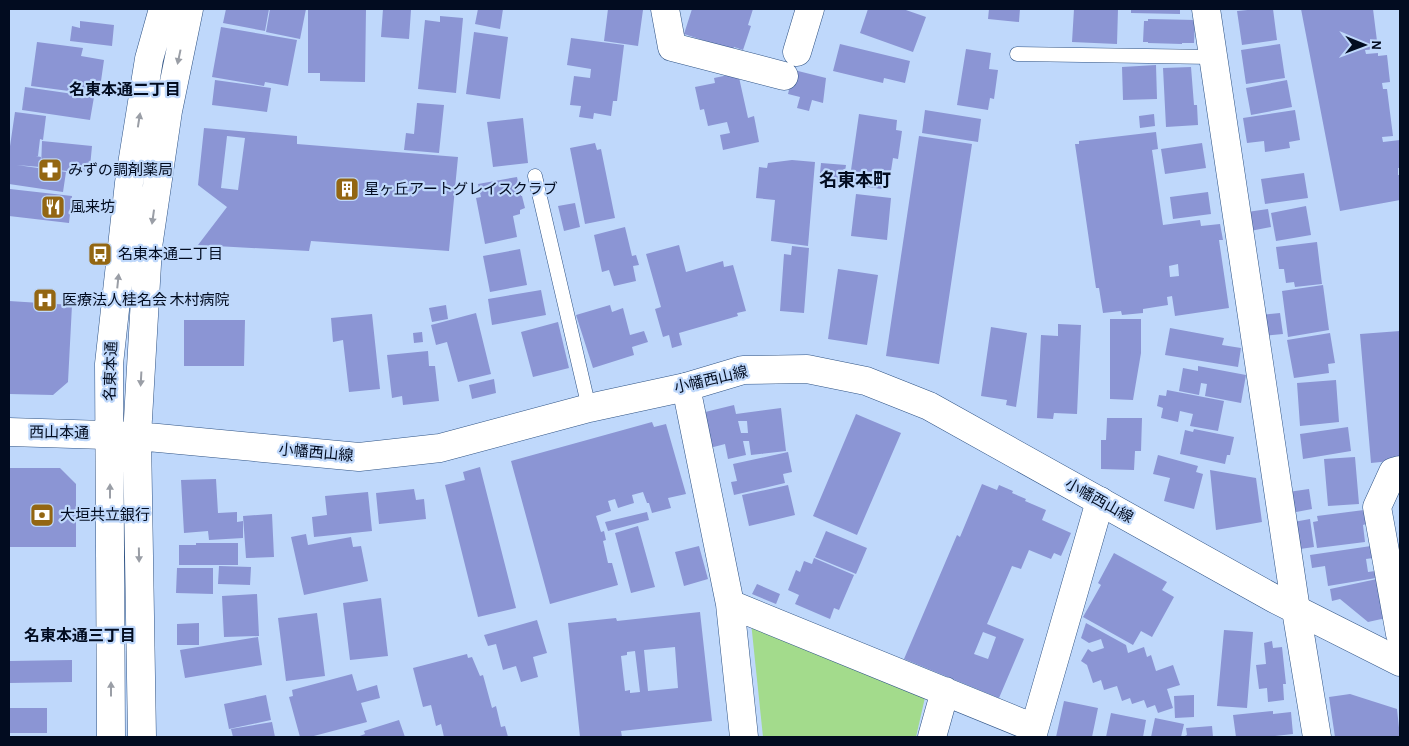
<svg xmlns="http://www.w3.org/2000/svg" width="1409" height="746" viewBox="0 0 1409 746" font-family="'Alegreya Sans','Noto Sans JP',sans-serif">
<rect width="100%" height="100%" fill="#bfd8fb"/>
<!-- green -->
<path fill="#a3db8c" d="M751 622 926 693 916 737H763Z"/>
<!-- building -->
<path fill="#8b95d4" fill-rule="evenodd" d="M226 9H269L265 31 223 23Z
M270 9H306L300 39 266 32Z
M308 9H366L365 82 320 81V73H308Z
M383 9 411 10 409 39 381 37Z
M478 9H503L500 29 475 24Z
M608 9 643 10 638 46 604 41Z
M692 9H753L748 25 751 26 743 50 734 47 733 50 684 34Z
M868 9H903L926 17 913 52 860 33Z
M989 9H1020L1019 22 988 19Z
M1074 9H1118L1117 44 1072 42Z
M1131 9H1180V14L1131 13Z
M1258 9H1273L1277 40 1242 45 1237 11Z
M1301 9H1373L1378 49 1365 50 1366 54 1378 53V56L1387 55 1390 82 1382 83 1383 89H1387L1393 136 1382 137 1383 142 1400 140V168H1398V175H1400V200L1340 211Z
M440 16 463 18 456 93 418 89 425 20 440 22Z
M1148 19 1195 20 1194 43H1182V44L1148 43V42H1143L1144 21H1148Z
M80 21 114 25 112 46 70 41 72 26 80 28Z
M221 27 297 40 288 86 265 82 264 86 212 77Z
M474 32 508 37 500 99 466 94Z
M571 38 624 45 617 101H613L611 116 594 113 593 119 579 117 581 106 570 105 574 76 590 78 591 69 567 65Z
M37 42 83 48 81 56 104 60 99 95 31 86Z
M840 44 910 61 905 83 884 78 883 83 833 71Z
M1280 44 1285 78 1246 84 1241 50Z
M966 49 991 53 989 69 998 70 994 99 990 98 988 110 957 105Z
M1156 65 1157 99 1123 100 1122 67Z
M1191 67 1194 105H1197L1198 125 1166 127 1163 68Z
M794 70 826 78 823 103 812 100 809 111 797 108 800 97 788 94Z
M738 73 748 118 754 116 759 142 723 150 720 135 730 133 727 122 708 126 704 109 700 110 695 87 715 83 714 78Z
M215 80 271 88 267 112 212 105Z
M1287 80 1292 107 1251 115 1246 88Z
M25 87 94 97 90 120 22 110Z
M417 103 444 105 439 153 404 150 406 133 414 134Z
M925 110 981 119 978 142 922 133Z
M1295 110 1300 140 1289 142 1290 148 1265 152 1264 141 1247 143 1243 118Z
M15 112 46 116 43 140 40 139 38 156H36L41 157 40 167 17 165 66 172 63 192 9 184V153Z
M859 114 897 120 896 130 902 131 898 159 893 158 888 190 849 184Z
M1154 114 1155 126 1140 128 1139 116Z
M523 118 528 163 493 167 487 122Z
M204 128 297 136V144L458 157 449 251 311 241 309 251 198 245 227 207 198 185ZM227 136 245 138 238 190 221 188Z
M1156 132 1158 149 1152 150 1163 225 1200 220 1201 226 1220 224 1223 240H1219L1229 308 1175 316 1172 296 1167 297 1168 305 1143 309V313L1122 315 1121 311 1103 313 1099 288H1096L1075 144H1079V141ZM1178 264 1179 276 1170 277 1169 266Z
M919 136 972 144 939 364 886 356Z
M42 141 92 146 90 167H85L84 173 41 168Z
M595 143 597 150 601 149 615 218 585 224 570 148Z
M1202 143 1206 168 1165 174 1161 149Z
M792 160 815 162 808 246 771 241 775 200 756 198 759 167 767 168 768 163Z
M821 163 846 165 843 186 819 184Z
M1304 173 1308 198 1265 204 1261 179Z
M517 177 521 196H522L525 208 520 210V214L513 216 517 237 485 244 476 198 481 197 478 184Z
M10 189 72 196 69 223 9 216Z
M1208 192 1211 214 1173 219 1170 197Z
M856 194 891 198 887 240 851 236Z
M575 203 580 227 564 231 558 206Z
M1306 206 1311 235 1276 241 1271 213Z
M1268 209 1271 227 1250 231 1247 212Z
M625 227 632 256 636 255 639 265 633 266 636 281 614 286 609 270 602 272 594 235Z
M1317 242 1322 284 1295 287 1294 282 1286 283 1284 269H1279L1276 247Z
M679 245 686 272 723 261 724 267 733 265 746 311 737 313 738 316 679 333 682 345 672 348 669 335 663 337 655 309 661 307 646 254Z
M792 246 809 248 804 313 780 311 784 254 791 255Z
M520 249 527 285 490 292 483 256Z
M838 269 878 275 867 345 828 339Z
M1323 285 1329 330 1288 337 1282 291Z
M541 290 546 315 492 325 488 299Z
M9 301 72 305 68 382 53 395 9 394Z
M446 305 448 319 432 322 429 308Z
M610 305 612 312 623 308 630 335 644 331 648 342 632 347 634 355 593 368 576 315Z
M476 313 491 374 458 382 447 342 436 345 431 325Z
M1280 313 1283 334 1263 336 1261 315Z
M372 314 380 389 349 392 343 340 333 342 331 318Z
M1110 319H1141V353L1133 400 1110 399Z
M184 320H245L244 366H184Z
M558 322 569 368 533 377 521 332Z
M1058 324 1081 325 1077 414 1054 413 1053 419 1037 418 1041 335 1058 336Z
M991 327 1027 333 1016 407 1006 405 1007 400 981 396Z
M1170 328 1224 338 1222 345 1241 348 1238 367 1165 355Z
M1400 331V460L1371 463 1360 334Z
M422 332 423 342 414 343 413 333Z
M1330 333 1335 363 1328 364 1329 373 1294 378 1287 340Z
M428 351 429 366H435L439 401 403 405 402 396 392 398 387 355Z
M1198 366 1246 375 1241 403 1205 396 1207 384 1201 383 1199 395 1179 391 1183 368 1198 371Z
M494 379 496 393 472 399 469 385Z
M1336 380 1339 422 1300 426 1297 383Z
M1167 390 1224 401 1218 431 1190 426 1193 414 1180 411 1178 422 1161 418 1163 408 1157 406 1159 395 1166 396Z
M734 405 736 414 781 408 786 451 751 455 749 441H743L746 455 728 459 725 444 706 449 697 414ZM738 421H747L748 433H741Z
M856 414 901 433 857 535 813 516Z
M1107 418H1142L1141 451H1135L1134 470 1101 469V440H1106Z
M652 422 654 427 666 424 686 494 668 498 671 508 652 513 649 503H647L643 492 632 495 634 503 618 508 615 499 608 501 611 511 596 516 601 532 604 531 606 540 603 541 608 563H612L618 585 550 604 511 461Z
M1348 427 1351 451 1303 459 1300 434Z
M1194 429 1234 437 1230 455H1227L1225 464 1180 454 1185 430 1193 432Z
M788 452 792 472 783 474 785 483 734 495 731 482 737 481 733 464Z
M1158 455 1198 466 1196 472 1203 474 1194 509 1164 501 1170 478 1153 474Z
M1355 457 1359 504 1328 506 1324 459Z
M480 467 516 608 478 617 445 485 465 480 463 472Z
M9 468H60L76 484V547H9Z
M1210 470 1256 478 1262 522 1216 530Z
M216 479 218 513 237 512V522L243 521V538L209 540 208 531 184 533 181 480Z
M982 484 997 490 999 485 1013 491 1012 493 1026 499 1025 501 1046 510 1042 520 1071 533 1061 556 1054 553 1051 559 1029 550 1021 569 1012 566 987 624 1024 639 999 698 904 659 957 535 960 537ZM983 632 996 637 988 659 974 654Z
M788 485 795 515 749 526 742 495Z
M414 489 416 500 424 499 426 519 379 524 376 493Z
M1309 489 1312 509 1291 513 1288 492Z
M368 492 372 531 314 537 312 517 327 515 325 496Z
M1364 510 1366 524 1363 525 1365 542 1317 548 1313 522 1318 521 1317 516Z
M647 512 649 520 608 531 605 522Z
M272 514 274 557 246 558 243 516Z
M1310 519 1314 547 1293 550 1288 523Z
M638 526 655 587 631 593 615 533Z
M826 531 867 548 856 574 815 557Z
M306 534 308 545 351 537 353 547 361 546 368 581 304 595 291 537Z
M196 543H238V565H179V545H196Z
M699 546 708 579 684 586 675 552Z
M1371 546 1373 558 1366 559 1368 572 1375 571 1376 578 1328 586 1325 566 1312 568 1310 555Z
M1114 553 1167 582 1162 590 1174 597 1152 637 1141 631 1133 645 1083 617 1101 585 1098 583Z
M814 558 854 575 839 610 834 608 830 619 795 604 799 595 788 590 796 570 800 572 804 561 812 564Z
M219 566 251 567 250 585 218 584Z
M177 568H213V594L176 593Z
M1377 579 1386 618 1368 622 1340 599 1332 601 1330 589Z
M757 584 780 594 776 604 752 594Z
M257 594 259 636 224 637 222 596Z
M381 598 388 656 350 660 343 603Z
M700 612 712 721 621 731 622 737H580L568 623 616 618 617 621ZM675 647 678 688 648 691 644 650ZM635 651 640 692 630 693V690L625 691 621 656 627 655V652Z
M317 613 325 676 286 681 278 618Z
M537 620 547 653 533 657 538 677 521 682 516 666 503 670 496 644 488 646 484 635Z
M199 623V645H177V624Z
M1086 623 1126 645 1128 653 1144 647 1147 657 1151 655 1156 671 1173 665 1180 685 1167 689 1173 708 1158 713 1155 705 1147 708 1144 700 1132 704 1130 698 1122 701 1117 686 1104 690 1101 680 1093 683 1087 665 1081 661 1088 649 1092 652 1104 648 1101 639 1089 643 1081 638Z
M1224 630 1253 632 1247 708 1217 706Z
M258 637 262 665 185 678 180 650Z
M1272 641 1273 648 1282 647 1286 684H1283L1284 700 1268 702 1267 688 1259 689 1256 665 1266 664 1264 643Z
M467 654 468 658 472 657 480 676 483 675 492 708 496 706 501 727 505 726 508 737H444L441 724 436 726 431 705 423 707 413 668Z
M72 660V682L9 683V661Z
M352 674 357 691 377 685 380 698 361 703 367 722 310 737H300L289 697 293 696 292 690Z
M1350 694 1397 709 1400 737H1335L1329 697Z
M266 695 271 720 229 729 224 704Z
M1194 695V717L1175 718 1174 696Z
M1064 701 1098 708 1092 737H1056Z
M9 708H47V733H9Z
M1273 711V714L1291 712 1293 734 1275 736V737H1236L1233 715Z
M1111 713 1146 720 1143 737H1106Z
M1155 718 1184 724 1181 737H1151Z
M399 720 405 737H357L365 734 364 731Z
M272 722 275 737H233L231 729Z
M1212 726 1213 737H1185V736L1187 735 1186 728Z"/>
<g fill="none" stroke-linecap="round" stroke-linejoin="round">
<!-- lane casing -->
<g stroke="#2f5385" stroke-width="15">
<path id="lane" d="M1017 54 1212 57
M535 176 589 408"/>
</g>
<!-- street casing -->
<g stroke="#2f5385" stroke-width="29">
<path id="street" d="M665 9 672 47 784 76
M1206 9 1296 610 1317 737
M797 52 810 9
M686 387 730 604 744 737
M1400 470 1393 472 1377 507 1400 634
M730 604 1034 728
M932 737 945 691
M1032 737 1100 501"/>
</g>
<!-- secondary casing -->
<g stroke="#2f5385" stroke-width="29">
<path id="secondary" d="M9 432 137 436 359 457 440 448 589 408 686 387 743 370 807 369 866 381 929 406 1275 599 1400 662
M111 737 109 364 129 183 149 59 163 9
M142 737 137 436 148 247 168 111 189 9"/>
</g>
<!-- lane -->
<use href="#lane" stroke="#fff" stroke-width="14"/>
<!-- street -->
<use href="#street" stroke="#fff" stroke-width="28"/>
<!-- secondary -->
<use href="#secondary" stroke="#fff" stroke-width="28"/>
</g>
<!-- one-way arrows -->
<defs><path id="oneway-solid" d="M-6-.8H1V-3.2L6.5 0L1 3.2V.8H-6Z" transform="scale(1.25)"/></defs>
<g fill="#9a9ea6">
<use href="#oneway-solid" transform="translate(179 57) rotate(102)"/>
<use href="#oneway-solid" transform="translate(139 120) rotate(-81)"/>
<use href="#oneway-solid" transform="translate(153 217) rotate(98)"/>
<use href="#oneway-solid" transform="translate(118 281) rotate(-84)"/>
<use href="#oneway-solid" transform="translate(141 379) rotate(93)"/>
<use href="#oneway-solid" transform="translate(110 491) rotate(-90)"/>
<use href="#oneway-solid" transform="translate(139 555) rotate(89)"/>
<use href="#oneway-solid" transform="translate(111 689) rotate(-90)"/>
</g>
<!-- icons -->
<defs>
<g id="pharmacy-square" transform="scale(1.25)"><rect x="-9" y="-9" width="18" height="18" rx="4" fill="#936612" stroke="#bfd8fb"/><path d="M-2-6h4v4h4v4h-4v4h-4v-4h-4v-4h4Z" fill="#fff"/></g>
<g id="building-square" transform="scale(1.25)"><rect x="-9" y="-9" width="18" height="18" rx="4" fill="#936612" stroke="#bfd8fb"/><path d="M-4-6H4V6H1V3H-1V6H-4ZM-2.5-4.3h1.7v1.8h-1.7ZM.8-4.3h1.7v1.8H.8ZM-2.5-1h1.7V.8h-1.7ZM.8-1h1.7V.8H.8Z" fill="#fff"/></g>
<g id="restaurant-square" transform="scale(1.25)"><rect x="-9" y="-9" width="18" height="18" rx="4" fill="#936612" stroke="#bfd8fb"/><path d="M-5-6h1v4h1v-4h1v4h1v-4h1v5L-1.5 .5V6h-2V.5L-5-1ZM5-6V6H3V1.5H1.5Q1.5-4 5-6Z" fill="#fff"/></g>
<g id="bus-square" transform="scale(1.25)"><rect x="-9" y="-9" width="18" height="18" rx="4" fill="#936612" stroke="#bfd8fb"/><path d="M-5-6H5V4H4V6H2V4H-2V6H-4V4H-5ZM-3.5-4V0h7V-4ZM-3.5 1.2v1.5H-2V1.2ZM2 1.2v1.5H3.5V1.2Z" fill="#fff"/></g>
<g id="hospital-square" transform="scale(1.25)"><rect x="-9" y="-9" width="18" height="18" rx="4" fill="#936612" stroke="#bfd8fb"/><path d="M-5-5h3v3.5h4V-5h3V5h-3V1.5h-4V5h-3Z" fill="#fff"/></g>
<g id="bank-square" transform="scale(1.25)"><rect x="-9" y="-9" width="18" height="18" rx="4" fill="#936612" stroke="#bfd8fb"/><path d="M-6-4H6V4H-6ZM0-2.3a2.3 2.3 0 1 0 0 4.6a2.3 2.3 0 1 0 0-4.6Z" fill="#fff"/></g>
</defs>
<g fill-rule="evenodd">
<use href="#pharmacy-square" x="50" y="170"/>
<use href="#building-square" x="347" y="189"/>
<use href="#restaurant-square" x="53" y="207"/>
<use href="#bus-square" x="100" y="254"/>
<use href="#hospital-square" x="45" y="300"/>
<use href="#bank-square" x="42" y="515"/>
</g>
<g text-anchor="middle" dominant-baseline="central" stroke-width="4.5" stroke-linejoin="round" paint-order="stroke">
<!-- poi labels -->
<g font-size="15" fill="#020c20" stroke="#bfd8fb" text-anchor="start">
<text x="68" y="170">みずの調剤薬局</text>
<text x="364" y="189">星ヶ丘アートグレイスクラブ</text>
<text x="70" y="207">風来坊</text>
<text x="118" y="254">名東本通二丁目</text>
<text x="62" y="300">医療法人桂名会 木村病院</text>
<text x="60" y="515">大垣共立銀行</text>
</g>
<!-- street labels -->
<g font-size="15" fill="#020c20" stroke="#bfd8fb">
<text transform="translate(111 371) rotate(-88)">名東本通</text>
<text transform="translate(711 380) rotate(-13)">小幡西山線</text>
<text transform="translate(59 433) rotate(1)">西山本通</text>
<text transform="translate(316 453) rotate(5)">小幡西山線</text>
<text transform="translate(1099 501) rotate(29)">小幡西山線</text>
</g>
<!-- neighbourhood labels -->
<g font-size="16" font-weight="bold" fill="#020c20" stroke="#bfd8fb">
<text x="125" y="90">名東本通二丁目</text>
<text x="80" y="636">名東本通三丁目</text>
</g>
<!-- quarter labels -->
<g font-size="18" font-weight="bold" fill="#020c20" stroke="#bfd8fb">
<text x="855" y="181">名東本町</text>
</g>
</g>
<!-- border -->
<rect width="1409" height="746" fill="none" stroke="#020c20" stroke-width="20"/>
<!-- north arrow -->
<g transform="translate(1364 45) rotate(91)" stroke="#bfd8fb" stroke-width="4" paint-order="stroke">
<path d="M0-4L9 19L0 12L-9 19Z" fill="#020c20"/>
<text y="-8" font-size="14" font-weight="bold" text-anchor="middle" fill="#020c20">N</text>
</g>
</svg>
